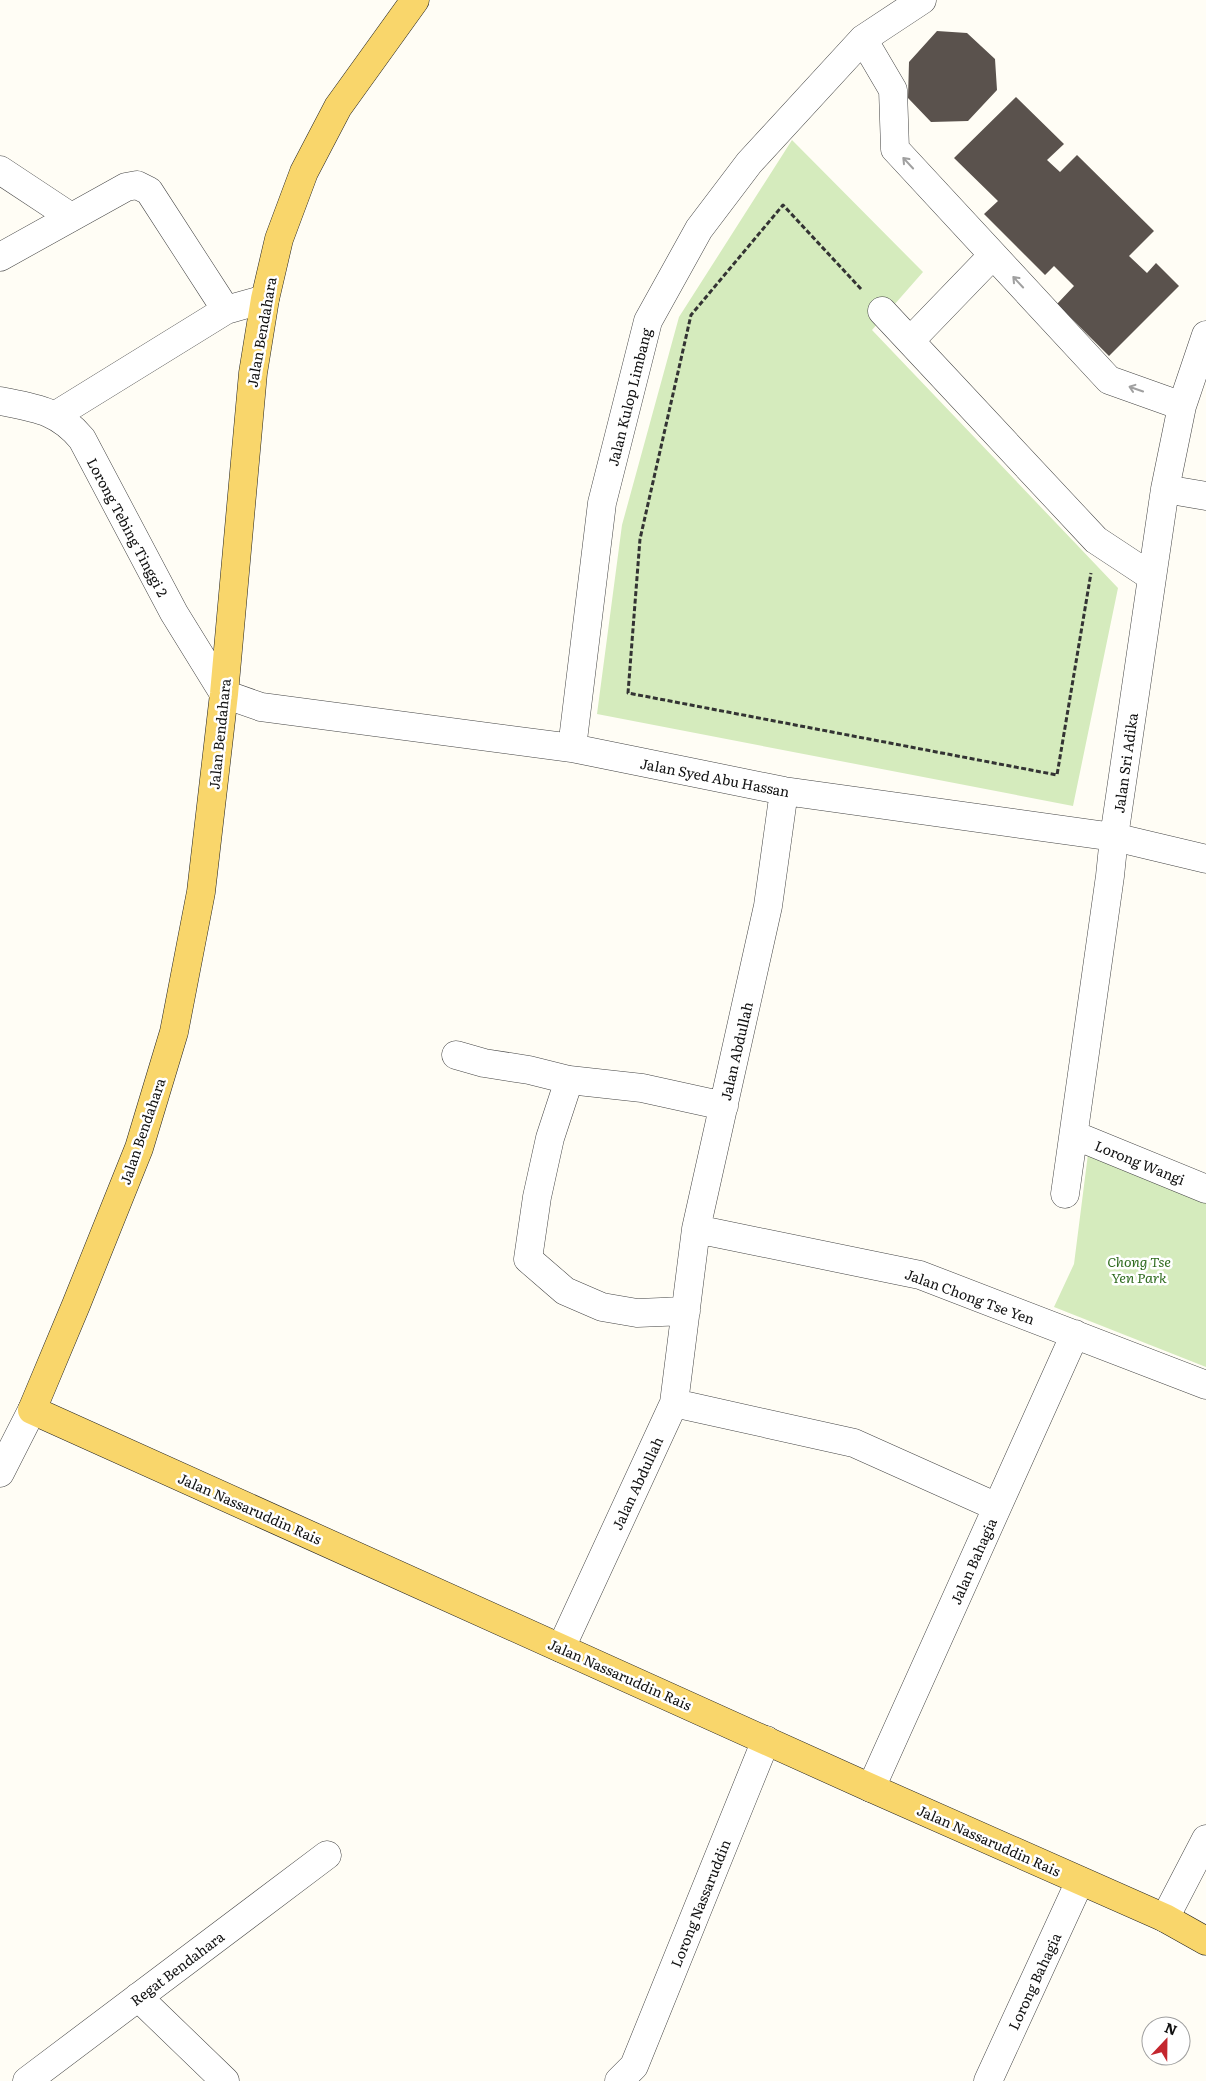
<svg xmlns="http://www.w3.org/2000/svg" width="1206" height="2081" viewBox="0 0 1206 2081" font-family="Literata,serif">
<rect width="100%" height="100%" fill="#fffdf5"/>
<!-- green -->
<path fill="#d5ebbd" d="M792 140 923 272 872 330 1118 588 1073 806 597 714 622 525 679 317Z
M1088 1154 1206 1201V1367L1054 1307 1074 1264Z"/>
<!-- building -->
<path fill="#5a524d" d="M937 31 967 33 995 59 997 90 968 121 931 122 908 98 909 62Z
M1016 97 1064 144 1047 160 1060 172 1077 155 1154 231 1129 256 1147 273 1156 263 1179 286 1109 356 1057 304 1074 286 1054 266 1045 275 984 214 998 201 954 158Z"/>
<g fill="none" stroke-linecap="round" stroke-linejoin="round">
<!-- minor casing -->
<g stroke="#444" stroke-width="29">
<path id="minor" d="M863 39 893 90 895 149 1109 380 1182 406
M0 170 71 217
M0 257 126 187 137 185 149 191 226 310
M882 311 1096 540 1152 577
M910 341 993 255
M0 401C35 408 58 410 82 439L174 613 224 694 261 707 572 748 784 791 1114 837 1206 859
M56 415 226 310 265 299
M1165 489 1206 496
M572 748 602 503 648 321 699 229 749 163 863 39 922 0
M456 1055 484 1063 529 1070 569 1080 642 1088 724 1106
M569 1080 550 1138 537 1197 528 1259 565 1291 602 1307 637 1313 686 1311
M1074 1135 1206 1189
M1065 1194 1110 876 1114 837 1165 489 1182 406 1206 335
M696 1229 920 1275 1206 1385
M674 1403 854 1443 997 1507
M0 1473 32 1410
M561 1648 674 1403 696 1229 768 906 784 791
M871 1788 1075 1334
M1165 1918 1206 1839
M138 1997 225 2081
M27 2081 327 1855
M619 2081 634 2066 766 1740
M988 2081 1080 1881"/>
</g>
<!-- major casing -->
<g stroke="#222" stroke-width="29">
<path id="major" d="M415 0 338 107 304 172 279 239 265 299 253 373 224 694 201 892 174 1032 139 1148 76 1305 32 1410 871 1788 1165 1918 1206 1941"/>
</g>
<!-- path -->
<path stroke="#333" stroke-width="3" stroke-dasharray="5 2.5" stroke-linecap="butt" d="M861 289 783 205 691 315 640 539 628 693 1057 775 1091 573"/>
<!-- minor -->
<use href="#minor" stroke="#fff" stroke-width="28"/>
<!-- major -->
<use href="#major" stroke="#f9d66b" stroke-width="28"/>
</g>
<!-- one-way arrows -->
<defs><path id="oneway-shaft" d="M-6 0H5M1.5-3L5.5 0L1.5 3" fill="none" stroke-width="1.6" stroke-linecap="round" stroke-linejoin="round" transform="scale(1.25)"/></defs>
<g stroke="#a0a0a0">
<use href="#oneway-shaft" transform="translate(908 163) rotate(-133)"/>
<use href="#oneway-shaft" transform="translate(1018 282) rotate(-133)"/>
<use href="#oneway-shaft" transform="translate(1136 389) rotate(-161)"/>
</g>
<g text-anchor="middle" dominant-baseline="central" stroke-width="5" stroke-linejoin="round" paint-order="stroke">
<!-- street labels -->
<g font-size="14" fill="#111" stroke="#fff">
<text transform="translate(261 332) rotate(-80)">Jalan Bendahara</text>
<text transform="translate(629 397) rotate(-76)">Jalan Kulop Limbang</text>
<text transform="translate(128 527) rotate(62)">Lorong Tebing Tinggi 2</text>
<text transform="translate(219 734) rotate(-84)">Jalan Bendahara</text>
<text transform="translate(1125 763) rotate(-82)">Jalan Sri Adika</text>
<text transform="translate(715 777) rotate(11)">Jalan Syed Abu Hassan</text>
<text transform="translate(736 1051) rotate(-77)">Jalan Abdullah</text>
<text transform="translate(142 1131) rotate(-71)">Jalan Bendahara</text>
<text transform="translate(1140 1162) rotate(22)">Lorong Wangi</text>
<text transform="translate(970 1296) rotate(20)">Jalan Chong Tse Yen</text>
<text transform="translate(637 1483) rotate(-65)">Jalan Abdullah</text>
<text transform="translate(250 1508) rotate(24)">Jalan Nassaruddin Rais</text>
<text transform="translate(973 1561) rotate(-66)">Jalan Bahagia</text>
<text transform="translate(620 1674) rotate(24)">Jalan Nassaruddin Rais</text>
<text transform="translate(989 1840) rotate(24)">Jalan Nassaruddin Rais</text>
<text transform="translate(700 1903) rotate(-68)">Lorong Nassaruddin</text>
<text transform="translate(177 1968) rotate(-37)">Regat Bendahara</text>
<text transform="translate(1034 1981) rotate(-65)">Lorong Bahagia</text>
</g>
<!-- park labels -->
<g font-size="14" font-style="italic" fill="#2f6b1f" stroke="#fff">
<text x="1139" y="1261">Chong Tse<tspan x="1139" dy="16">Yen Park</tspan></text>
</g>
</g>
<!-- north arrow -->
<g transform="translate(1166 2041) rotate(22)"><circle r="24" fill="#ffffff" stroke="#a0a0a0"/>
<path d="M0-4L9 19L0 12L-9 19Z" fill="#c4262e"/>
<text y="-8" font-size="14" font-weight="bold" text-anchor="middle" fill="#111111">N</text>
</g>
</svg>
